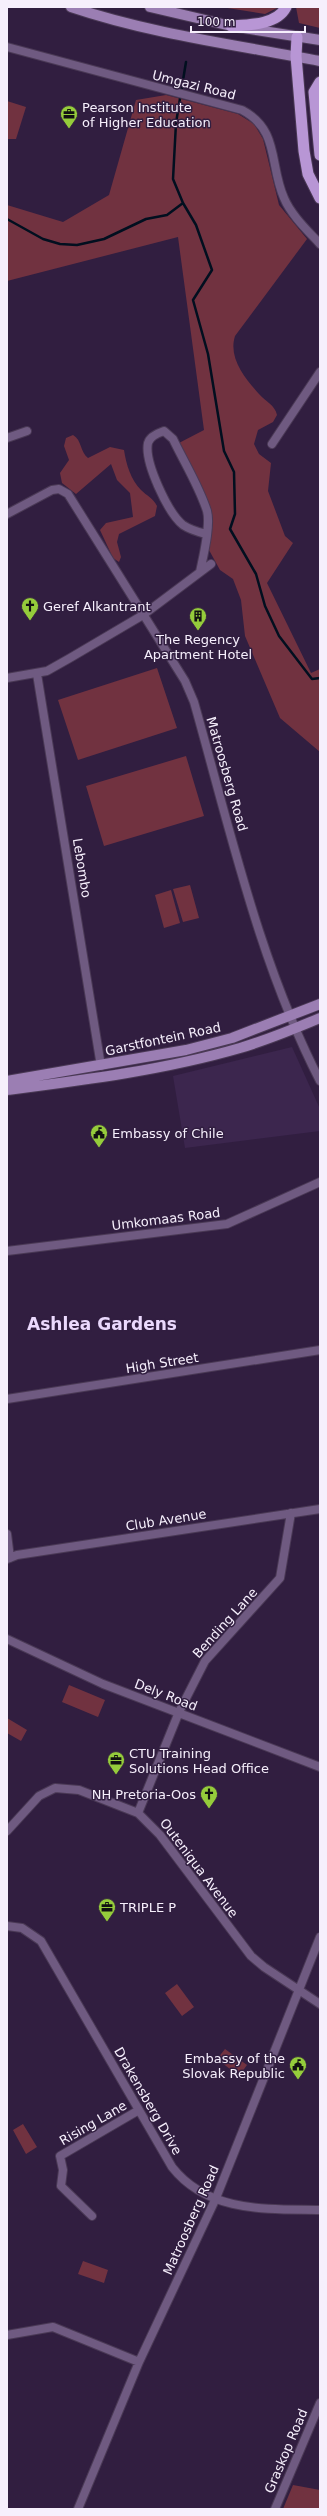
<svg xmlns="http://www.w3.org/2000/svg" width="327" height="2516" viewBox="0 0 327 2516" font-family="'DejaVu Sans',sans-serif">
<rect width="100%" height="100%" fill="#311e40"/>
<!-- built -->
<path fill="#3c264e" d="M292 1047 320 1109V1131L185 1148 173 1076Z"/>
<!-- green -->
<path fill="#713240" d="M221 7H279L265 14Z
M296 7H320V28L299 23Z
M166 95 238 114 254 124 263 139 279 205 307 239 235 336C228 358 245 378 259 394 266 402 275 405 277 415L273 422 258 430 254 444 259 454 271 463 268 491 285 536 293 543 267 583 311 673 320 669V752L280 718 245 636 241 600 233 579 220 570 209 550 213 519 177 444 204 430 178 237 7 281V205L63 222 109 195 136 100Z
M7 101 26 107 16 139H7Z
M73 435C82 440 80 452 88 458L110 447 124 450C126 464 131 480 141 490 147 496 153 498 157 506L155 516 119 534 117 542 121 557 119 562 113 558 100 530 106 523 133 517 130 493 117 480 111 464 76 494 62 483 60 473 69 460 64 446 66 438Z
M157 668 177 728 78 760 58 700Z
M186 756 204 816 104 846 86 786Z
M190 885 199 918 183 922 173 889Z
M171 890 180 923 164 928 155 895Z
M69 1685 105 1700 98 1717 62 1702Z
M7 1718 27 1730 21 1741 7 1733Z
M177 1984 194 2007 182 2016 165 1993Z
M225 2049 247 2065 239 2076 217 2059Z
M23 2124 37 2147 26 2154 13 2130Z
M83 2261 108 2270 104 2283 78 2274Z
M293 2485 320 2490V2509H283Z"/>
<g fill="none" stroke-linecap="round" stroke-linejoin="round">
<!-- stream -->
<path stroke="#010f1f" stroke-width="2.5" d="M183 203 196 225 212 270 193 300 208 354 224 451 234 472 235 514 230 529 256 574 265 606 279 636 312 679 320 678
M7 219 43 239 60 244 77 245 104 239 146 219 167 215 183 203 173 179 176 123 186 62"/>
<!-- minor casing -->
<g stroke="#4a3955" stroke-width="10">
<path id="minor" d="M7 47 242 110C280 130 269 165 284 198 291 215 308 231 320 244
M7 438 27 431
M272 444 320 372
M7 514 52 490 59 489 68 494 185 681 194 702C230 829 259 962 320 1081
M200 572C203 557 211 526 207 511 199 486 184 462 173 439L164 431C158 433 150 436 148 443 144 462 168 513 183 525 189 529 198 532 206 534
M37 674 101 1066
M7 678 47 671 70 658 143 615 211 564
M7 1251 227 1224 320 1182
M7 1399 320 1350
M7 1534 10 1558
M7 1559 17 1555 320 1509
M7 1639 103 1684 320 1767
M138 1813 179 1712 205 1661 280 1578 291 1513
M7 1831 39 1796 55 1788 79 1790 138 1813 160 1835 251 1956 264 1967 320 2004
M7 1926 22 1928 41 1941 172 2167C208 2213 267 2209 320 2210
M92 2216 61 2186 63 2170 60 2156 139 2110
M7 2335 53 2327 139 2362
M78 2509 139 2362 216 2198 320 1937
M275 2509 320 2403"/>
</g>
<!-- major casing -->
<g stroke="#4a3955" stroke-width="12">
<path id="major" d="M71 7C151 34 237 45 320 61
M150 7 231 26 320 40
M7 1081 186 1050 232 1038 320 1004
M7 1090C85 1080 164 1070 240 1048 267 1040 294 1029 320 1018"/>
</g>
<!-- highway casing -->
<g stroke="#4a3955" stroke-width="13">
<path id="highway" d="M231 26C248 25 277 25 286 7
M297 37 296 56 304 151 308 174 320 198
M320 82 314 92 320 155"/>
</g>
<!-- minor -->
<use href="#minor" stroke="#6f5a81" stroke-width="8"/>
<!-- major -->
<use href="#major" stroke="#9b7eb3" stroke-width="10"/>
<!-- highway -->
<use href="#highway" stroke="#b896d5" stroke-width="11"/>
</g>
<!-- icons -->
<defs>
<g id="office-pin" transform="scale(0.9)"><path d="M0 17L-7.5 6A9.5 9.5 0 1 1 7.5 6Z" fill="#95cc3b" stroke="#311e40"/><path d="M-6-3h4V-5.5h4V-3h4V5H-6ZM-1-4.5V-3h2v-1.5ZM-6 0V1H6V0Z" fill="#111"/></g>
<g id="church-pin" transform="scale(0.9)"><path d="M0 17L-7.5 6A9.5 9.5 0 1 1 7.5 6Z" fill="#95cc3b" stroke="#311e40"/><path d="M-1.2-6h2.4v3.5h3.3v2.4h-3.3V6h-2.4V-.1h-3.3v-2.4h3.3Z" fill="#111"/></g>
<g id="building-pin" transform="scale(0.9)"><path d="M0 17L-7.5 6A9.5 9.5 0 1 1 7.5 6Z" fill="#95cc3b" stroke="#311e40"/><path d="M-4-6H4V6H1V3H-1V6H-4ZM-2.5-4.3h1.7v1.8h-1.7ZM.8-4.3h1.7v1.8H.8ZM-2.5-1h1.7V.8h-1.7ZM.8-1h1.7V.8H.8Z" fill="#111"/></g>
<g id="civic-pin" transform="scale(0.9)"><path d="M0 17L-7.5 6A9.5 9.5 0 1 1 7.5 6Z" fill="#95cc3b" stroke="#311e40"/><path d="M-.6-6.5H3V-4.5H.6V-3L4-1V1h2V6H-6V1h2V-1L-.6-3ZM-1.2 2.5V6h2.4V2.5Z" fill="#111"/></g>
</defs>
<g fill-rule="evenodd">
<use href="#office-pin" x="69" y="114"/>
<use href="#church-pin" x="30" y="606"/>
<use href="#building-pin" x="198" y="616"/>
<use href="#civic-pin" x="99" y="1133"/>
<use href="#office-pin" x="116" y="1760"/>
<use href="#church-pin" x="209" y="1794"/>
<use href="#office-pin" x="107" y="1907"/>
<use href="#civic-pin" x="298" y="2065"/>
</g>
<g text-anchor="middle" dominant-baseline="central" stroke-width="3" stroke-linejoin="round" paint-order="stroke">
<!-- street labels -->
<g font-size="13" fill="#f6effc" stroke="#311e40">
<text transform="translate(194 85) rotate(14)">Umgazi Road</text>
<text transform="translate(227 774) rotate(74)">Matroosberg Road</text>
<text transform="translate(82 868) rotate(81)">Lebombo</text>
<text transform="translate(163 1039) rotate(-12)">Garstfontein Road</text>
<text transform="translate(166 1219) rotate(-7)">Umkomaas Road</text>
<text transform="translate(162 1363) rotate(-9)">High Street</text>
<text transform="translate(166 1520) rotate(-9)">Club Avenue</text>
<text transform="translate(225 1623) rotate(-48)">Bending Lane</text>
<text transform="translate(166 1695) rotate(21)">Dely Road</text>
<text transform="translate(199 1868) rotate(53)">Outeniqua Avenue</text>
<text transform="translate(148 2101) rotate(60)">Drakensberg Drive</text>
<text transform="translate(93 2123) rotate(-30)">Rising Lane</text>
<text transform="translate(191 2220) rotate(-66)">Matroosberg Road</text>
<text transform="translate(286 2451) rotate(-67)">Graskop Road</text>
</g>
<!-- poi labels -->
<g font-size="13" fill="#f6effc" stroke="#311e40" text-anchor="start">
<text x="82" y="107">Pearson Institute<tspan x="82" dy="15">of Higher Education</tspan></text>
<text x="43" y="606">Geref Alkantrant</text>
<text x="198" y="639" text-anchor="middle">The Regency<tspan x="198" dy="15">Apartment Hotel</tspan></text>
<text x="112" y="1133">Embassy of Chile</text>
<text x="129" y="1753">CTU Training<tspan x="129" dy="15">Solutions Head Office</tspan></text>
<text x="196" y="1794" text-anchor="end">NH Pretoria-Oos</text>
<text x="120" y="1907">TRIPLE P</text>
<text x="285" y="2058" text-anchor="end">Embassy of the<tspan x="285" dy="15">Slovak Republic</tspan></text>
</g>
<!-- district labels -->
<g font-size="17" font-weight="bold" fill="#ebd9fd" stroke="#311e40">
<text x="102" y="1324">Ashlea Gardens</text>
</g>
</g>
<!-- border -->
<rect width="327" height="2516" fill="none" stroke="#f6effc" stroke-width="16"/>
<!-- scale -->
<path d="M191 26v6h114v-6" fill="none" stroke="#f6effc" stroke-width="2"/>
<text x="197" y="26" font-size="12" fill="#f6effc" stroke="#311e40" stroke-width="3" paint-order="stroke">100 m</text>
</svg>
